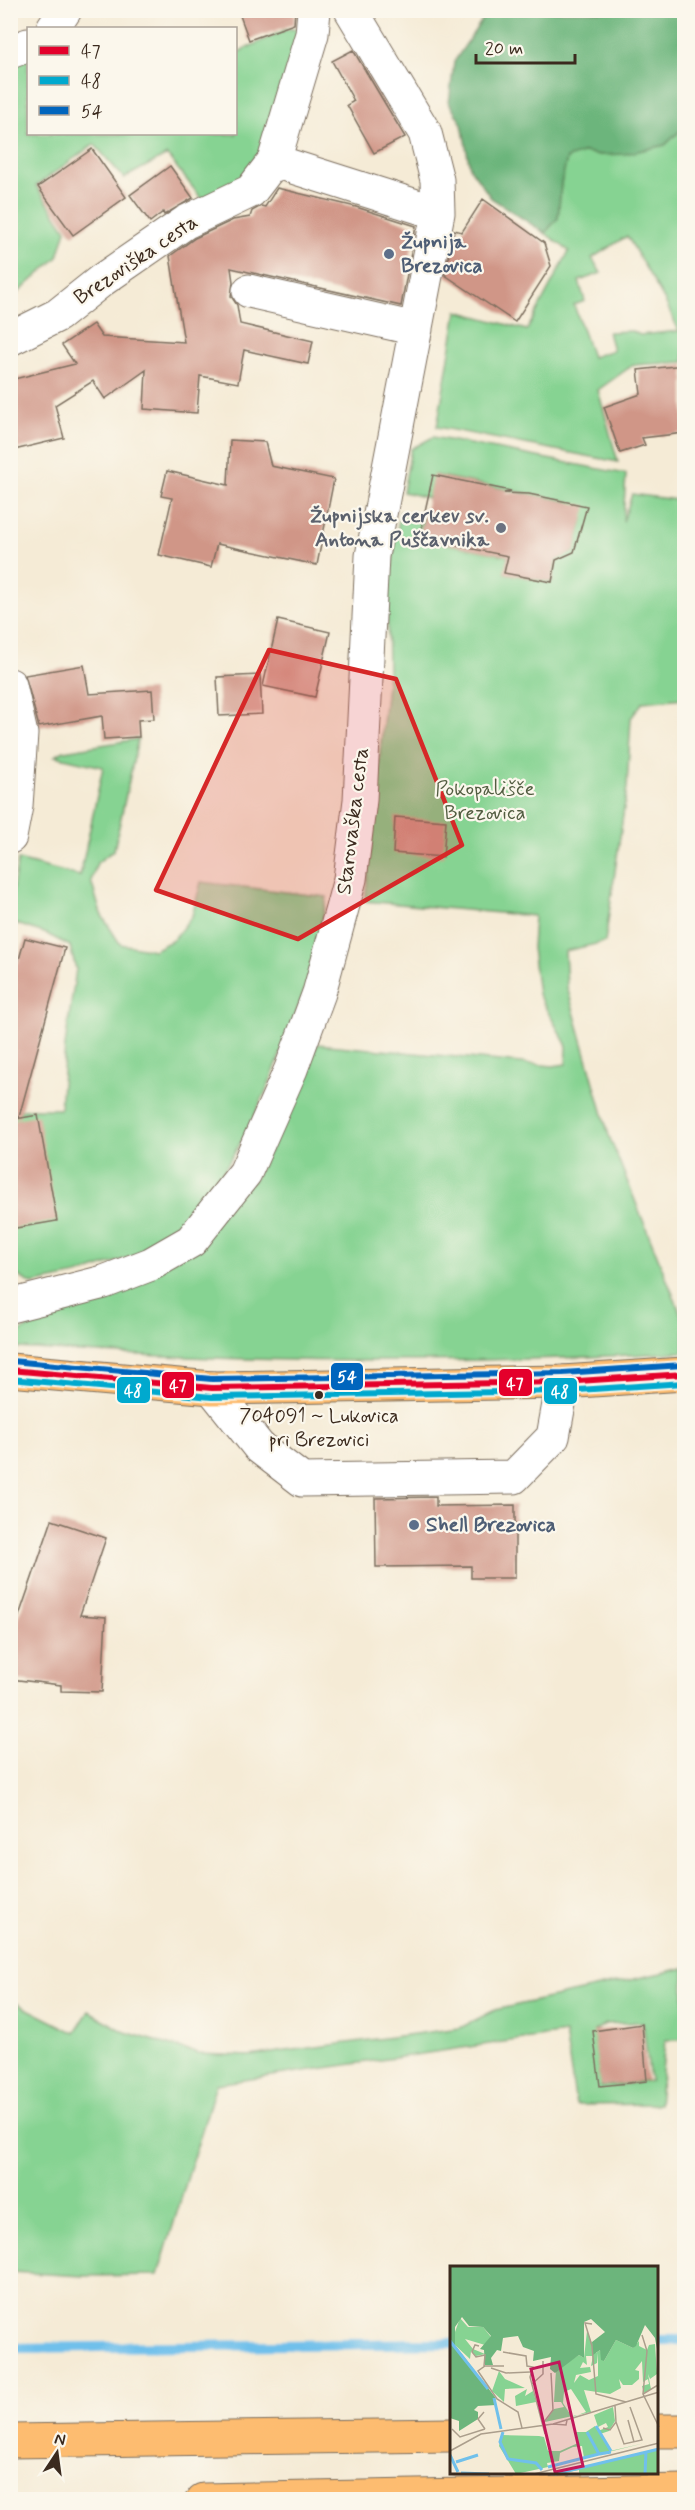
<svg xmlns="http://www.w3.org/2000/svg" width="695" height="2510" viewBox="0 0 695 2510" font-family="Mynerve,sans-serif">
<rect width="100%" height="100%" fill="#fbf7ec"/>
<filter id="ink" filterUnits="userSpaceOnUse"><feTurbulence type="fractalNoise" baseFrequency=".0167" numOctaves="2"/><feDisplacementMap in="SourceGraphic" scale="12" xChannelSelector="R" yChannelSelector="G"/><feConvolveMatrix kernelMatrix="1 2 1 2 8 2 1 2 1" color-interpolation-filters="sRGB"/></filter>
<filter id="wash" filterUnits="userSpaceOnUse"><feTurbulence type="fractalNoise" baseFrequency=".008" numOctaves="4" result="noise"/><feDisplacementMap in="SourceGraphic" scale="24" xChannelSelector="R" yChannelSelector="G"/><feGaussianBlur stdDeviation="1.35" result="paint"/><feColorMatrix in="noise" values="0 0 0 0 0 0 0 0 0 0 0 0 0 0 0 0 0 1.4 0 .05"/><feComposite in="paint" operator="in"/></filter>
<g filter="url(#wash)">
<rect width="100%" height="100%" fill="#f5ebd6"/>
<!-- green -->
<path fill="#86d392" stroke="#607e58" stroke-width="1.5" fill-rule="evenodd" d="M287 29H305L272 137 237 188 205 203 167 155 124 178 94 144 36 186 66 230 58 257 11 299 10 62 28 54V134H236V53Z
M684 127V362L633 365 598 390 618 462 437 427 457 311 527 330 569 251 545 233 558 218 561 183 567 158 585 152 600 155 665 145ZM627 236 665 301 679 331 640 335 632 331 608 332 613 350 592 357 574 305 585 301 579 281 601 273 592 258Z
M433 437 626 474 623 522 632 494 684 501V698L643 702 631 718 627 787 605 942 565 951 567 987 609 1136 684 1322V1352C462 1366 239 1363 17 1348L14 1336 254 1180 300 1091 317 1044 553 1066 566 1064 567 1046 538 994 532 948 534 916 365 901 388 674 387 597 400 512 423 517 419 538 508 556 505 573 552 582 556 560 574 552 583 519 569 502 434 475 429 498 403 492 411 449Z
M138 739 114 850 97 863 91 881 101 914 120 944 154 950 173 940 192 916 201 882 327 897 312 971 268 1087 243 1139 218 1180 178 1231 137 1255 77 1275 32 1284 18 1276 11 1254V1112L31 1109H60L65 1046 76 969 70 946 47 934 11 922V898L18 860 80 876 103 767 55 756 64 751Z
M684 1968V2040H665L659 2104 576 2105 565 2033 216 2084 158 2275 84 2276 11 2272 10 2000 75 2033 89 2011 125 2032 199 2054 249 2056 460 2028 495 2010ZM643 2022 650 2081 601 2087 594 2031 605 2024Z"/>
<!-- forest -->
<path fill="#6cb57c" stroke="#54704d" stroke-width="1.5" d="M488 11H684V127L665 145 625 154 600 155 585 152 567 158 561 183 558 218 545 233 491 198 470 168 462 124 449 103 454 62Z"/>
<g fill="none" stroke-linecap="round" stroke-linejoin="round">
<!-- stream -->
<path stroke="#70c0eb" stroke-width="10" d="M658 2340H684
M10 2348 452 2343"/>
</g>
<g id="blocks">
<!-- building -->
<path fill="#d09687" d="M238 10H295L294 24 249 40Z
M353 50 405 137 374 153 347 105 354 101 332 61Z
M92 149 126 197 73 235 38 187Z
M170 166 193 198 164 215 163 212 150 222 130 195Z
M277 188 356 207 416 226 401 306 231 268 233 282 231 296 237 305 240 324 313 341 308 364 244 350 238 383 200 376 197 413 144 409 146 370 105 399 93 381 55 405 64 438 10 451V380L75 364 62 345 93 324 102 337 184 342 170 256 195 238 233 220 250 217 252 211 261 206 265 207Z
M483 199 544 243 551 266 515 322 445 275 454 230 462 232Z
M684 365V433L642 438 645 445 620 453 604 407 641 394 638 370Z
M230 440 265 442 271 466 334 479 317 565 217 544 211 567 159 555 172 498 161 496 167 471 228 485Z
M433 475 511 491 504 493 529 494 587 506 574 552 556 560 552 582 504 573 508 556 419 538Z
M278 620 330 632 315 697 263 686Z
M84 665 89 694 152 690 154 719 138 720 139 737 104 739 102 716 39 727 25 675Z
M260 675 262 714 219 716 217 677Z
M395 817 446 821 443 857 393 853Z
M25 938 65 948 19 1117 10 1116V961L18 963Z
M38 1115 57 1221 10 1229V1120Z
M436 1497V1506L515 1505V1578H471V1566L376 1567 375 1498Z
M52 1520 106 1538 80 1615 106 1617 102 1692 61 1691V1685L10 1679V1642Z
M642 2024 647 2081 600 2086 593 2031Z"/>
</g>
</g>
<g filter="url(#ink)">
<use href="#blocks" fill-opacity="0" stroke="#7c6e5e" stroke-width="1.5"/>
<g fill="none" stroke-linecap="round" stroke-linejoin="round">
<!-- minor casing -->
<g stroke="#7c6e5e" stroke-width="35">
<path id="minor" d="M53 28 65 10
M10 52 28 45
M274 161 438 213
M249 291 416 329
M10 339 58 315 102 280 186 222 251 191 274 161 312 34 314 10
M10 685 21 734 16 806 10 837
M10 1306 104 1282 151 1264 191 1241 245 1173 291 1069 319 993 350 879 360 800 372 556 438 213 437 180 425 133 351 10
M212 1388 259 1447 302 1480 514 1477 553 1437 563 1382"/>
</g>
<!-- major casing -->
<g stroke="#7c6e5e" stroke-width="35">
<path id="major" d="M10 1370 212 1388 563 1382 684 1374"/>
</g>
<!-- highway casing -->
<g stroke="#7c6e5e" stroke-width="35">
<path id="highway" d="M658 2431H684
M10 2441 452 2435
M203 2500 684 2491"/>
</g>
<!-- minor -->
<use href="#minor" stroke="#fff" stroke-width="33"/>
<!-- major -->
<use href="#major" stroke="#fdbc6f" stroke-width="33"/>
<!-- highway -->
<use href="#highway" stroke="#fdbc6f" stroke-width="33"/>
<!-- bus-1 casing -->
<g stroke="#fbf7ec" stroke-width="10">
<path id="bus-1" d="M10 1370 212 1388 563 1382 684 1374"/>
</g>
<!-- bus-2 casing -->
<g stroke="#fbf7ec" stroke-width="10">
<path id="bus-2" d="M10 1379 212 1397 563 1391 684 1383"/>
</g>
<!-- bus-3 casing -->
<g stroke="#fbf7ec" stroke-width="10">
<path id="bus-3" d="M11 1361 212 1379 563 1373 683 1365"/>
</g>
<!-- bus-1 -->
<use href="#bus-1" stroke="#e4002b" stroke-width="6"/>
<!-- bus-2 -->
<use href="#bus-2" stroke="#00a9ce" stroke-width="6"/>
<!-- bus-3 -->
<use href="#bus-3" stroke="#0065bd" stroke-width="6"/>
</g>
</g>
<!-- marked area -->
<path fill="#d62828" fill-opacity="0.2" stroke="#d62828" stroke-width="4.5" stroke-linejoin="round" d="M269 650 396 679 462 845 298 939 156 890Z"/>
<!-- markers -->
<g fill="#5c6f8a" stroke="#fbf7ec" stroke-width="2">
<circle cx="389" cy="254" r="6"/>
<circle cx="414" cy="1525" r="6"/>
</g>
<circle fill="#6b7280" stroke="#fbf7ec" stroke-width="2" cx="501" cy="528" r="6"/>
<circle fill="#3b2a1e" stroke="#fbf7ec" stroke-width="2" cx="319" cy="1395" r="5"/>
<g text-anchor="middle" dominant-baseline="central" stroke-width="4.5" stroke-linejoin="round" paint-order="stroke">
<!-- bus labels -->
<g font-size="20" fill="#3b2a1e" stroke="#fbf7ec">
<text x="319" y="1416">704091 ~ Lukovica<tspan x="319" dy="24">pri Brezovici</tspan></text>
</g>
<!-- service labels -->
<g font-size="21" font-weight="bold" fill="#4e5e75" stroke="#fbf7ec" text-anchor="start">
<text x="401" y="242">Župnija<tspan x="401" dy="24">Brezovica</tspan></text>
<text x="426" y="1525">Shell Brezovica</text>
</g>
<!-- street labels -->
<g font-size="21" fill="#3b2a1e" stroke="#fbf7ec">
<text transform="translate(136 260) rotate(-34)">Brezoviška cesta</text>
<text transform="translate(353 821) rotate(-83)">Starovaška cesta</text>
</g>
<!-- worship labels -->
<g font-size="21" font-weight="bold" fill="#5b616d" stroke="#fbf7ec" text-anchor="end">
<text x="489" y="516">Župnijska cerkev sv.<tspan x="489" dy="24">Antona Puščavnika</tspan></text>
</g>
<!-- park labels -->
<g font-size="21" fill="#525d41" stroke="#fbf7ec">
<text x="485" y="789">Pokopališče<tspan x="485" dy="24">Brezovica</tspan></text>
</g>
</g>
<!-- overview -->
<g transform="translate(450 2266)">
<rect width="208" height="208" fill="#f5ebd6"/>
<path d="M10 52 18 61H33L41 71 35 79 15 73 23 83 35 88 26 90 21 85 20 93 5 79 0 80ZM137 65 146 87 150 84 154 95 166 74 183 82 189 75V80L197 84 199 79 205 78 207 108 200 113 198 108 201 123 194 127 192 120 199 118 198 113 193 116 192 95 185 104 189 105V113L182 119H173L169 113 171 122 160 128 134 124 141 146 95 156 104 143 114 141 111 136H104L106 104 129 89 134 92ZM148 87V110L139 114 130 109 124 117 126 109 141 106 140 101 130 102 133 96 137 99 136 90H143L141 100 147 97ZM121 123 136 146 122 151 113 137 114 126ZM49 105 55 113 75 122 55 123 54 136 42 125ZM77 123 75 130 83 125 86 136 66 140 65 130ZM163 141 165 155 159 165 150 168 160 185 195 177 134 192 132 180 123 181 110 187 109 195 97 197 98 201 66 208 49 180 52 169 89 170 94 171 98 185H110L128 177 125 166H136L145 160 148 165 158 161 156 157 148 161 144 149ZM208 183V208H129V204L107 208Z" fill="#86d392" fill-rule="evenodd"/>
<path d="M0 0H208L209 94 205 72 195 59 186 80 183 82 166 74 154 95 151 94 150 84 143 89 142 76 155 66 141 53 134 56V92L129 89 105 107 100 103 101 91 83 95 84 85 73 81 68 70 53 72 51 85 47 84 41 92 43 99H35L34 84 30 83 41 70 33 61 19 60 12 51 5 61V79L45 131 46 139 28 140 24 144 28 146V153L9 165V155L0 152V80L4 78 0 73Z" fill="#6cb57c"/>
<path fill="none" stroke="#70c0eb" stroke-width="3" d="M0 75 38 123M44 132 51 163M146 160 161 185M53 166 50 176 58 193 86 197 92 204M137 166 149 188 161 186M0 189 8 206M6 196 28 189M98 201 149 188M11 207 39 208M105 208 209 183M195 208 196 185"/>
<path fill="none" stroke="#ab9e8c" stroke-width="1.5" d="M142 58 135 57 142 80 146 128 176 136M192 69 197 85 193 128M29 80 25 79 22 86 26 91 35 89 34 100M53 86 76 90 77 100 83 101 80 111 95 168M208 96V119L193 128 209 161M54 100H35L28 105 47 133 68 146 72 162M41 102 56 107 80 106M82 118 93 108V95M34 146 28 153 35 163M178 154 184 176M94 156 103 144 101 107M166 156 174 178 192 174 180 141M103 158 116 159 117 154M153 162 160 164 166 156 165 140M2 163 10 171 35 163M0 185 31 168 103 158 209 126M84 208 209 177"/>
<path fill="#c2185b" fill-opacity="0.15" stroke="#c2185b" stroke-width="3" d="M109 96 133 200 105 206 81 103Z"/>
<rect width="208" height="208" fill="none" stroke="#3b2a1e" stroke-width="3"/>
</g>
<g stroke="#fbf7ec" stroke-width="2">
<rect x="330" y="1362" width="34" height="29" rx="6" fill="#0065bd"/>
<rect x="498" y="1368" width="35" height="29" rx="6" fill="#e4002b"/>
<rect x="161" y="1371" width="34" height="28" rx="6" fill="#e4002b"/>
<rect x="116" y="1376" width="35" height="28" rx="6" fill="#00a9ce"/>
<rect x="543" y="1377" width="35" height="28" rx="6" fill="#00a9ce"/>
</g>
<g font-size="16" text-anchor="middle" font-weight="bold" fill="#fff">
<text x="347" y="1382">54</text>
<text x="515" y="1389">47</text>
<text x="178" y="1391">47</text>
<text x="133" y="1396">48</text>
<text x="560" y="1397">48</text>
</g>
<!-- margin -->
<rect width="695" height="2510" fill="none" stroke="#fbf7ec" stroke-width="36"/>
<!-- legend -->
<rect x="27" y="27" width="210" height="108" fill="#fbf7ec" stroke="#aea59a" stroke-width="1.5"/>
<rect x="39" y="46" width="30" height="9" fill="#e4002b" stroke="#aea59a" stroke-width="1.5"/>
<text x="81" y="57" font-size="18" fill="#3b2a1e">47</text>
<rect x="39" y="76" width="30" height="9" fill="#00a9ce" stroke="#aea59a" stroke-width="1.5"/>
<text x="81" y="87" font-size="18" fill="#3b2a1e">48</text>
<rect x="39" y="106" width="30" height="9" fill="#0065bd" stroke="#aea59a" stroke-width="1.5"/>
<text x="81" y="117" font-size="18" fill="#3b2a1e">54</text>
<!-- north arrow -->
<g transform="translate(57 2453) rotate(13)" stroke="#fbf7ec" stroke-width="4.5" paint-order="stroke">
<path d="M0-4.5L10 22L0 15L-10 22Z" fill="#3b2a1e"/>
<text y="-9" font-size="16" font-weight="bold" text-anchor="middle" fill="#3b2a1e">N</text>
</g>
<!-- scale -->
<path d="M476 54v9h99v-9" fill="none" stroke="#3b2a1e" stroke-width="3"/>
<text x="485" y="54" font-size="18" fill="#3b2a1e" stroke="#fbf7ec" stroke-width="4.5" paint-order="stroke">20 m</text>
</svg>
